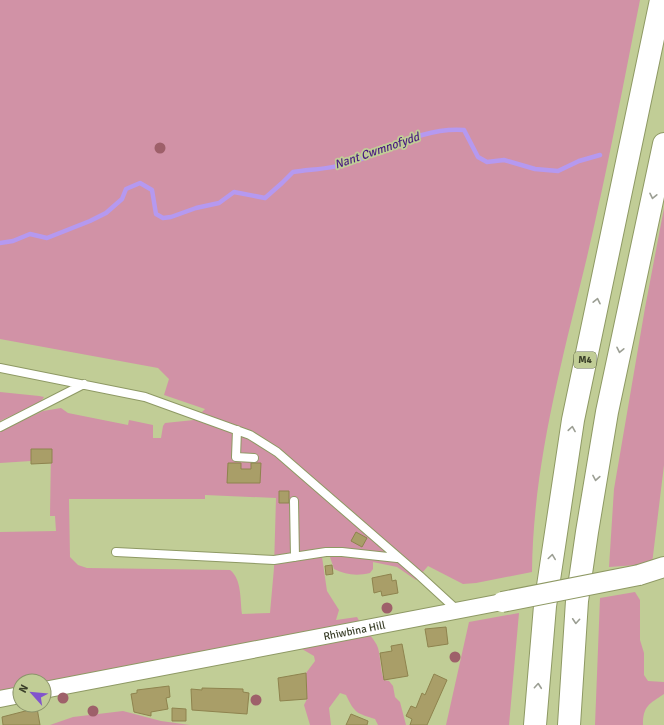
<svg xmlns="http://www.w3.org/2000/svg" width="664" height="725" viewBox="0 0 664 725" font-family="Signika,sans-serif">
<rect width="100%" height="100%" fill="#c1cd96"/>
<!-- green -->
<path fill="#d192a6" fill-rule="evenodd" d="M0 0H640C623 86 607 172 587 257 562 361 533 465 532 572L476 583 463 584 428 566 416 580 397 567 373 562V569L370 573C357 576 346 575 334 569L330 557H322L327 591 339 610 336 620 357 617C362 627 376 640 378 648 381 659 380 669 384 680L389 681 393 686 395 697 400 702 406 725H378L375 719C357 713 355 714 346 695L340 693 329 708 331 725H310L304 705 307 699 306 673 315 661 314 656 302 649 298 641 44 690V681H20V695L0 699V532L56 531 55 516H50L51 449H31V461L0 463V431L43 411 61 408 68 413 128 425 129 420 153 425V438H161L163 426 165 423 194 420 205 409 164 395 169 379 158 368 0 339ZM205 495 276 498 274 568 270 613 242 614C240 600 242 579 230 570L87 568 78 565 70 557 69 499H205Z
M664 208V465L652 564 609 567 614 489 645 308Z
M0 392 39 396 44 397 40 403 0 421Z
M635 592 640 600V640L644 653V675L648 681 664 682V694C649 704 643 706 643 725H595L600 598Z
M519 613 509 725H446L469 622Z
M123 711 161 721 190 725H50L73 717Z"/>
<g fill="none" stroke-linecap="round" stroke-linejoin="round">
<!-- stream -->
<path stroke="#b599f0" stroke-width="4.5" d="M0 243 13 241 30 234 47 238 90 221 106 213 122 199 126 189 140 183 152 190 156 214 163 218 171 217 196 208 219 203 234 192 265 198 282 183 293 172C313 169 334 169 353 162 390 149 424 127 464 130L478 157 487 162 504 160 535 169 558 171 579 161 600 155"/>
</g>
<!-- building -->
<path fill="#a99e68" stroke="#8e834e" d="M31 449H52V463L31 464Z
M228 463H241V469H251V463H261L260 483H227Z
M279 491H289V503H279Z
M356 532 367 538 362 547 351 541Z
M332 565 333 574 326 575 325 566Z
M391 574 392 581 396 580 398 593 382 596 381 591 374 593 372 578Z
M446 627 448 644 428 647 425 629Z
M402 644 408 676 384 680 380 653 392 651 391 646Z
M306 673 307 699 280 701 278 678Z
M434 674 447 680 427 725H410L412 719 406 716 411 706 416 708 422 693 425 695Z
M169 686 170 697 166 698 168 709 151 712V716L134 712 131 694 137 693V690Z
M202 688 243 689V692L249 693 247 714 192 710 191 689 202 690Z
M37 708 40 725H3L2 717Z
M172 708 186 709V721H172Z
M351 714 368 721 367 725H346Z"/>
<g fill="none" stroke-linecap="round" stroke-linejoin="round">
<!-- service casing -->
<g stroke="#8e9964" stroke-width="10">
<path id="service" d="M0 368 145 397 250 435 277 452 420 576 457 610
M0 427 84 384
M237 430 236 457 254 458
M294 501 295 557
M116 552 274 560 326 552H342L397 558"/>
</g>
<!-- minor casing -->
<g stroke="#8e9964" stroke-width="18">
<g id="minor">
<path id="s1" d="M44 690 502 602"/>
<path d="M0 699 20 695"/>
</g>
</g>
<!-- tertiary casing -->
<g stroke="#8e9964" stroke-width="22">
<path id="tertiary" d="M639 575 664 567"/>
</g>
<!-- motorway casing -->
<g stroke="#8e9964" stroke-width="24">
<path id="motorway" d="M535 725 545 606 573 420 661 0
M569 725 577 601 587 532 607 412 664 144"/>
</g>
<!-- service -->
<use href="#service" stroke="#fff" stroke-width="8"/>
<!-- minor -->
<use href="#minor" stroke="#fff" stroke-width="16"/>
<!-- tertiary -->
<use href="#tertiary" stroke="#fff" stroke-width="20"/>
<!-- motorway -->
<use href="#motorway" stroke="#fff" stroke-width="22"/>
<!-- tertiary-bridge casing -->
<g stroke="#8e9964" stroke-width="22" stroke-linecap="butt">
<path id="tertiary-bridge" d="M502 602 639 575"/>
</g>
<!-- tertiary-bridge -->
<use href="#tertiary-bridge" stroke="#fff" stroke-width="20"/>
</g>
<!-- trees -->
<g fill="#9e606a">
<circle cx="160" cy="148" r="5.5"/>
<circle cx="387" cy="608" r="5.5"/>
<circle cx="455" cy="657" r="5.5"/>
<circle cx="63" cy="698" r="5.5"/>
<circle cx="256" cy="700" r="5.5"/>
<circle cx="93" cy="711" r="5.5"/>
</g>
<!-- one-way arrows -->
<defs><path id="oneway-chevron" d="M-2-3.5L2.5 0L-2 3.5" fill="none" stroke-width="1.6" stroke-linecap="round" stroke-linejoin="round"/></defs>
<g stroke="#9c9f94">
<use href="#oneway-chevron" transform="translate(653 196) rotate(102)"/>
<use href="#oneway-chevron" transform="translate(597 301) rotate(-78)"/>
<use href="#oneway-chevron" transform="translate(620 350) rotate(102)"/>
<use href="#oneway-chevron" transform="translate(572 429) rotate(-81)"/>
<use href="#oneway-chevron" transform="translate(596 478) rotate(100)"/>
<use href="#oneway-chevron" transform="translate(552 557) rotate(-82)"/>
<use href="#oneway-chevron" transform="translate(576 621) rotate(94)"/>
<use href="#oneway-chevron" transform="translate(538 686) rotate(-85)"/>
</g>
<g text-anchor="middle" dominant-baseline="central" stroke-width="3.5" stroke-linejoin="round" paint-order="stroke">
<!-- shield labels -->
<rect fill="#c1cd96" stroke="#626a4a" stroke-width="1" x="574" y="352" width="22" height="16" rx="3"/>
<g font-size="10" font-weight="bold" fill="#3a3f29">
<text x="585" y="360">M4</text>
</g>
<!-- street labels -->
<g font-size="11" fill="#3a3f29" stroke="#c1cd96">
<text stroke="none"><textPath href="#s1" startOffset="316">Rhiwbina Hill</textPath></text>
</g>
<!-- water labels -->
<g font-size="12" font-style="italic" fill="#481b80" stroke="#c1cd96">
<text transform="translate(377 151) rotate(-19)">Nant Cwmnofydd</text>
</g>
</g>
<!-- north arrow -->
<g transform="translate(32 693) rotate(297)"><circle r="19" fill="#c1cd96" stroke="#8b946a"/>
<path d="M0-3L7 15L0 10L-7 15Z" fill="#8254cd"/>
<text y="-6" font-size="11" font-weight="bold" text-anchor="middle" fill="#3a3f29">N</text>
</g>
</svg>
